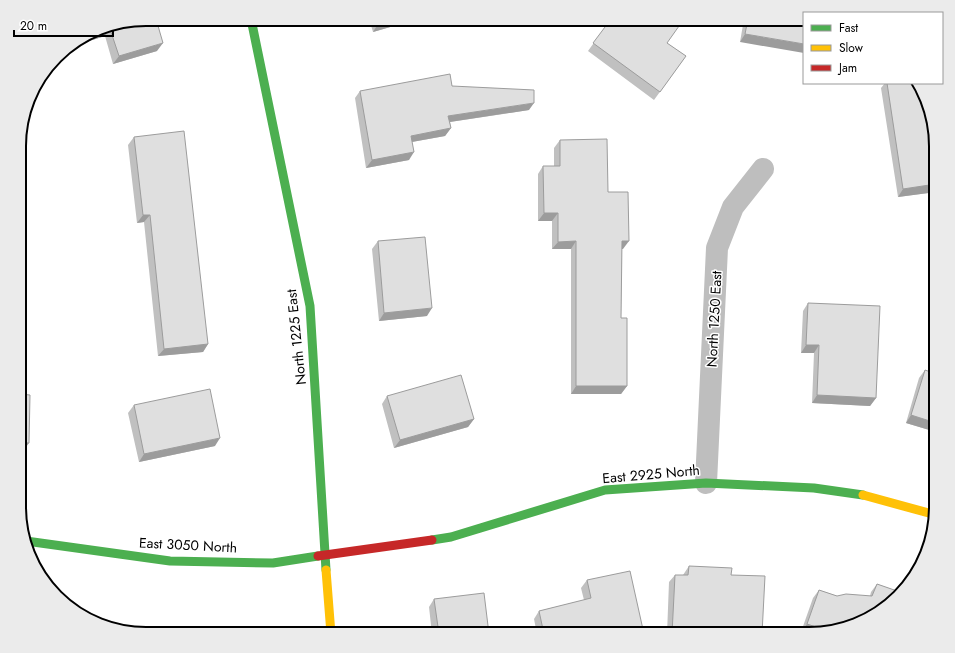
<svg xmlns="http://www.w3.org/2000/svg" width="955" height="653" viewBox="0 0 955 653" font-family="Jost,sans-serif">
<rect width="100%" height="100%" fill="#fff"/>
<g fill="none" stroke-linecap="round" stroke-linejoin="round">
<!-- street -->
<path stroke="#bebebe" stroke-width="22" d="M706 483 717 248 733 207 763 169"/>
<!-- fast -->
<path stroke="#4caf50" stroke-width="9" d="M251 19 310 306 326 570
M432 540 451 537 605 490 706 483 814 488 863 495
M26 541 170 561 273 563 318 556"/>
<!-- slow -->
<path stroke="#ffc107" stroke-width="9" d="M863 495 936 515
M326 570 331 634"/>
<!-- jam -->
<path stroke="#c62828" stroke-width="9" d="M318 556 432 540"/>
</g>
<!-- wall -->
<path fill="#c0c0c0" d="M146 19 157 51 113 64 105 36 67 48 98 29Z
M369 19H418L373 32Z
M611 19 667 43 686 56 654 100 588 51Z
M744 19H804L740 42Z
M885 83H917L936 138V192L898 197 881 88Z
M452 86 529 110 450 122 451 128 445 136 412 142 409 160 366 168 355 98 360 91Z
M134 137 208 344 203 352 158 356 144 222 137 223 128 145Z
M560 140 608 192 623 249H622L621 318 627 386 621 394H571V249H552V221H538V174L543 166H554V148Z
M378 241 427 316 379 321 372 249Z
M808 303 876 398 870 406 812 403 814 353H801L803 311Z
M925 370 936 374V432L906 423 919 378Z
M387 396 474 419 468 427 394 448 382 404Z
M134 405 215 446 139 462 128 413Z
M689 566 731 575 762 634H667L669 582 675 575H683Z
M587 580 644 634H537L534 619 539 611 584 600 581 588Z
M877 584 900 592 809 634 801 632 813 598 819 590 837 596H870L871 592Z
M434 599 489 634H432L429 607Z"/>
<!-- shaded-wall -->
<path fill="#9c9c9c" d="M396 19H418L373 32 378 24Z
M110 29 105 36 67 48 86 36Z
M745 34 804 44V53L740 42Z
M163 43 157 51 113 64 119 56Z
M534 103 529 110 443 123 448 116Z
M451 128 445 136 406 143 411 136Z
M414 152 409 160 366 168 372 160Z
M936 184V192L898 197 903 189Z
M544 213H558L552 221H538Z
M143 215H150L144 222 137 223Z
M576 241 571 249H552L558 242Z
M622 241H629L623 249H616Z
M432 308 427 316 379 321 384 313Z
M208 344 203 352 158 356 164 349Z
M806 345H819L814 353H801Z
M576 386H627L621 394H571Z
M817 395 876 398 870 406 812 403Z
M911 415 936 423V432L906 423Z
M474 419 468 427 394 448 400 440Z
M220 438 215 446 139 462 144 454Z
M20 442 29 443 23 451 20 450Z
M807 624 825 630 809 634 801 632Z"/>
<!-- building -->
<path fill="#dfdfdf" stroke="#9c9c9c" d="M146 19H156L163 43 119 56 110 29 86 36 98 29Z
M377 19H396L378 24Z
M611 19H684L667 43 686 56 660 92 593 43Z
M748 19H804V44L745 34Z
M450 74 452 86 534 90V103L448 116 451 128 411 136 414 152 372 160 360 91Z
M887 83H917L923 90 936 138V184L903 189Z
M184 131 208 344 164 349 150 215H143L134 137Z
M607 139 608 192H628L629 241H622L621 318H627V386H576V241L558 242V213H544L543 166H560V140Z
M425 237 432 308 384 313 378 241Z
M808 303 880 306 876 398 817 395 819 345H806Z
M925 370 936 374V423L911 415Z
M461 375 474 419 400 440 387 396Z
M210 389 220 438 144 454 134 405Z
M20 394 30 395 29 443 20 442Z
M689 566 732 568 731 575 765 576 762 634H672L675 575H688Z
M630 571 644 634H544L539 611 591 598 587 580Z
M877 584 900 592 865 621 825 630 807 624 819 590 837 596 846 594 872 596Z
M484 593 489 634H439L434 599Z
M144 633 181 634H144Z"/>
<g text-anchor="middle" dominant-baseline="central" stroke-width="3" stroke-linejoin="round" paint-order="stroke">
<!-- street labels -->
<g font-size="14" fill="#000" stroke="#fff">
<text transform="translate(714 319) rotate(-87)">North 1250 East</text>
<text transform="translate(296 337) rotate(-96)">North 1225 East</text>
<text transform="translate(651 474) rotate(-5)">East 2925 North</text>
<text transform="translate(188 545) rotate(3)">East 3050 North</text>
</g>
</g>
<!-- crop -->
<path d="M0 0H955V653H0ZM146 26H809A120 120 0 0 1 929 146V507A120 120 0 0 1 809 627H146A120 120 0 0 1 26 507V146A120 120 0 0 1 146 26Z" fill="#ebebeb" fill-rule="evenodd"/>
<path fill="none" stroke="#000" stroke-width="2" d="M146 26H809A120 120 0 0 1 929 146V507A120 120 0 0 1 809 627H146A120 120 0 0 1 26 507V146A120 120 0 0 1 146 26Z"/>
<!-- legend -->
<rect x="803" y="12" width="140" height="72" fill="#ffffff" stroke="#999999"/>
<rect x="811" y="25" width="20" height="6" fill="#4caf50" stroke="#999999"/>
<text x="839" y="32" font-size="12" fill="#000000">Fast</text>
<rect x="811" y="45" width="20" height="6" fill="#ffc107" stroke="#999999"/>
<text x="839" y="52" font-size="12" fill="#000000">Slow</text>
<rect x="811" y="65" width="20" height="6" fill="#c62828" stroke="#999999"/>
<text x="839" y="72" font-size="12" fill="#000000">Jam</text>
<!-- scale -->
<path d="M14 30v6h99v-6" fill="none" stroke="#000000" stroke-width="2"/>
<text x="20" y="30" font-size="12" fill="#000000" stroke="#ffffff" stroke-width="3" paint-order="stroke">20 m</text>
</svg>
